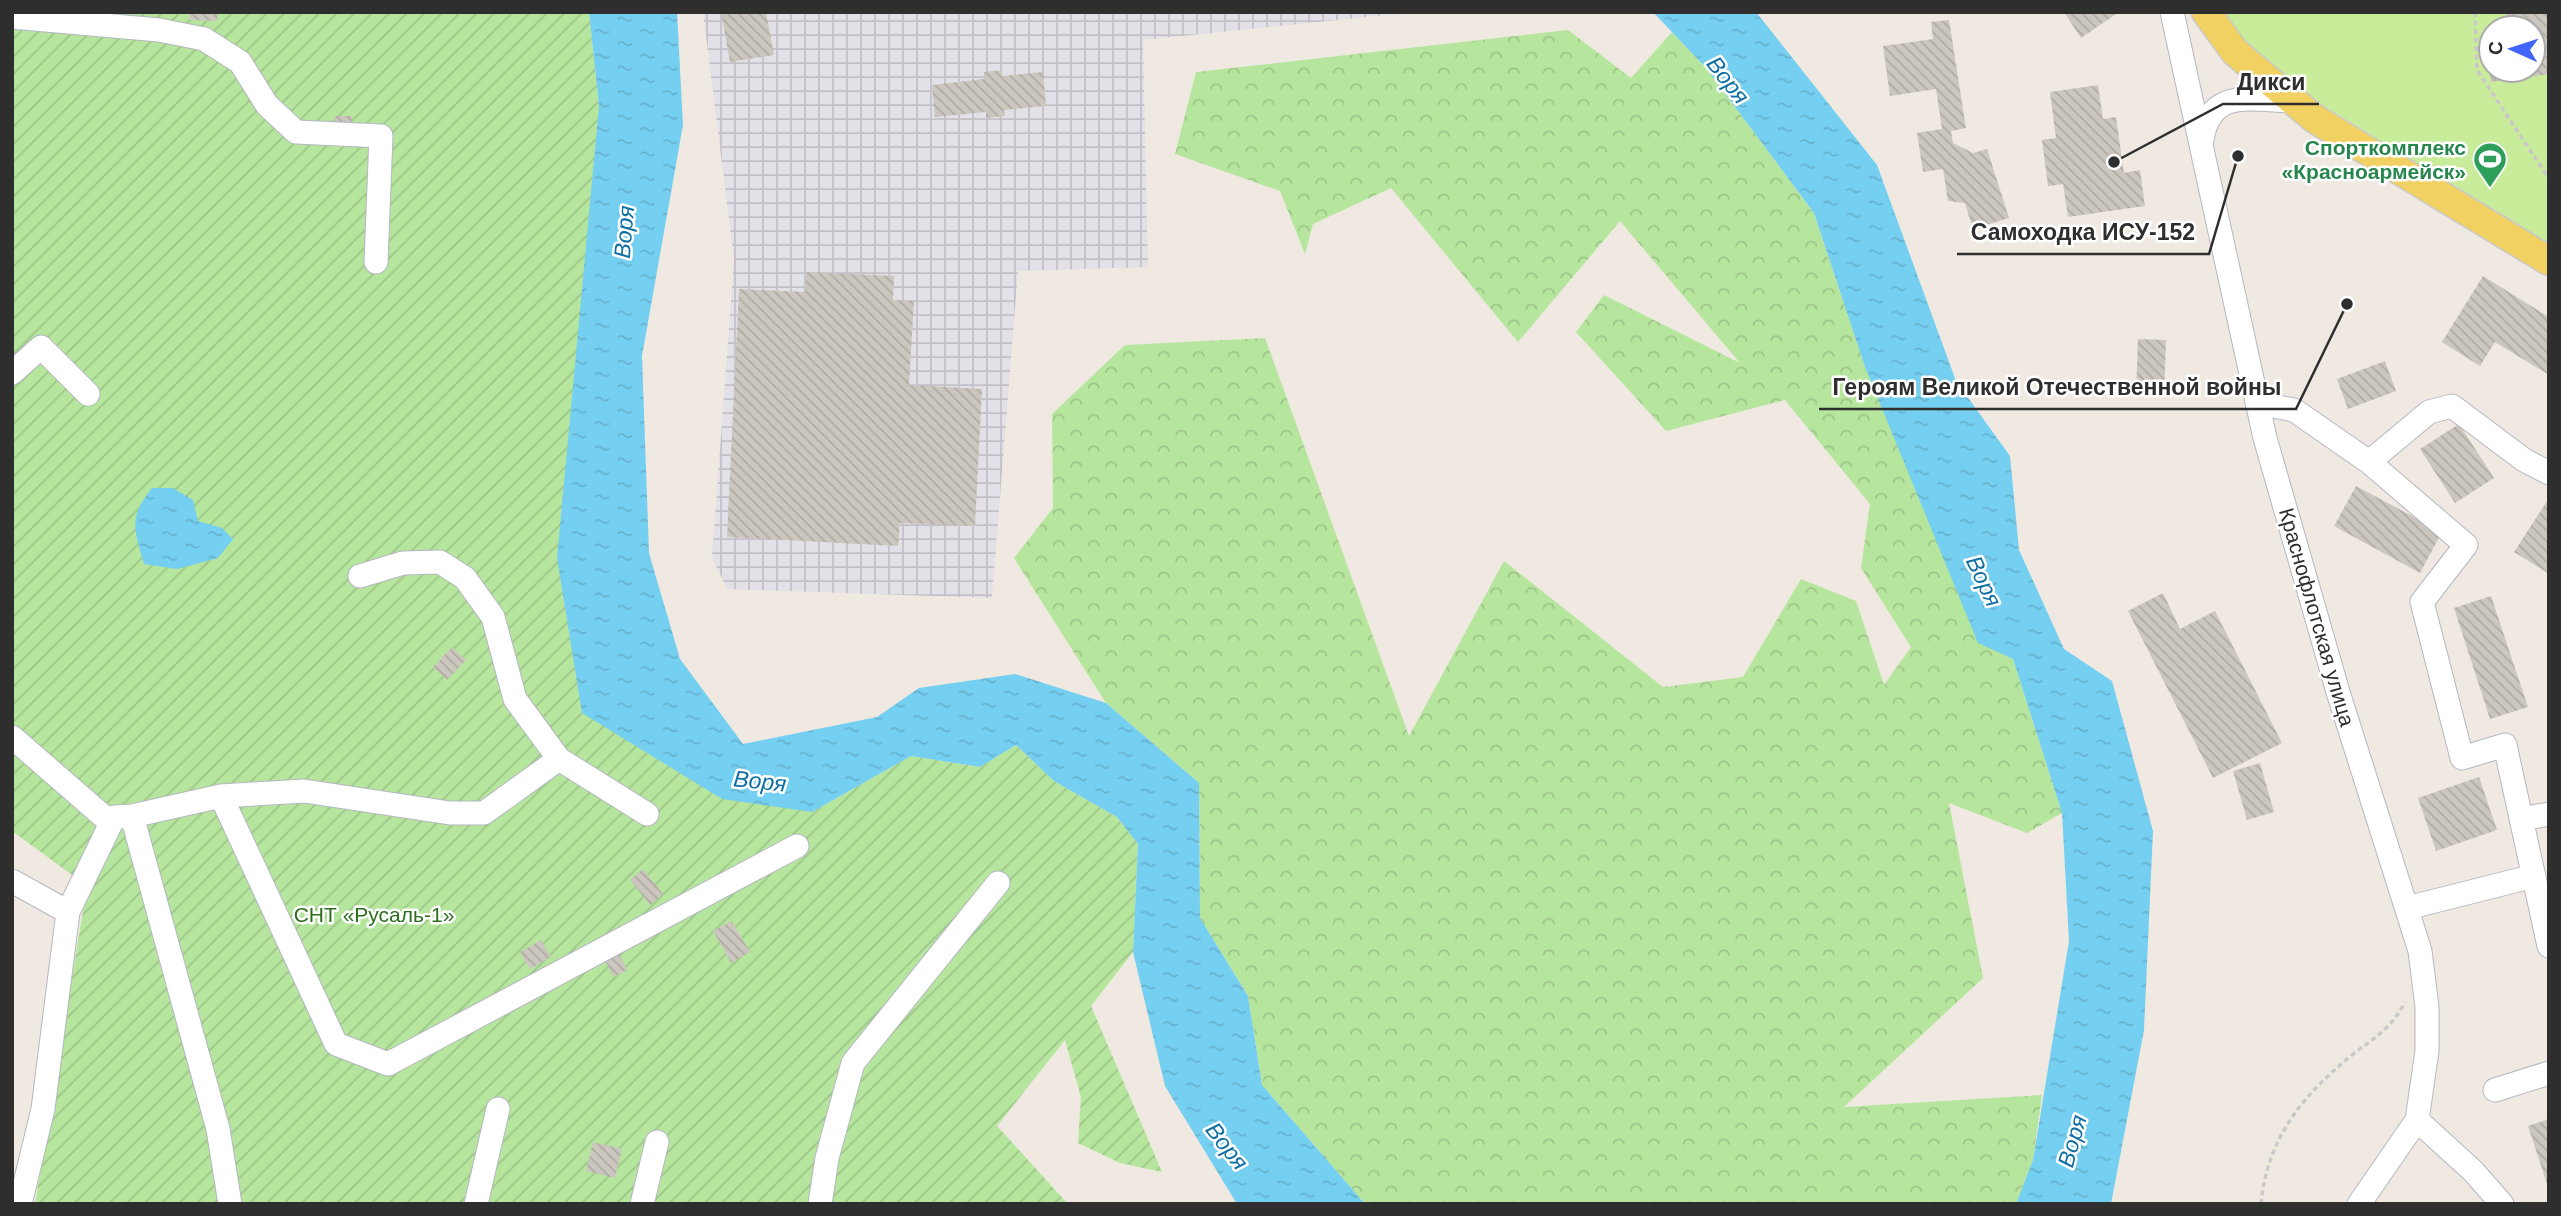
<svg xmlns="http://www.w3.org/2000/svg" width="2561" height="1216" viewBox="0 0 2561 1216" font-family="Arial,sans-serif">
<defs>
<pattern id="industrial-grid" width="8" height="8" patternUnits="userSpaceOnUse" patternTransform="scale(1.75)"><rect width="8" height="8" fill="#e3e1e8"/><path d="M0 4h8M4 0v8" fill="none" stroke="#c3c1c7"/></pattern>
<pattern id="forest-crowns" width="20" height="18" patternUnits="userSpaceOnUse" patternTransform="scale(1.75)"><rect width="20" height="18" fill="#b6e59e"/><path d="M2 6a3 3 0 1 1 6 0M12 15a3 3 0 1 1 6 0" fill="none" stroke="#9dc588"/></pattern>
<pattern id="garden-furrows" width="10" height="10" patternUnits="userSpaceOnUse" patternTransform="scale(1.75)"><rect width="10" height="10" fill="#b6e59e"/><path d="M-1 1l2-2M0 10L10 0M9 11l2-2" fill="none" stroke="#9dc588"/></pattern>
<pattern id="water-ripples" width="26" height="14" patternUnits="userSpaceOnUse" patternTransform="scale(1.75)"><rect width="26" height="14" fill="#75cff0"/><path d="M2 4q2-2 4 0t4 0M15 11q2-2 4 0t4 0" fill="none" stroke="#66b2ce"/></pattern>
<pattern id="building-back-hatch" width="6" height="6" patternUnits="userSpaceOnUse" patternTransform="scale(1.75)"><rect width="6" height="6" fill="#cbc7bf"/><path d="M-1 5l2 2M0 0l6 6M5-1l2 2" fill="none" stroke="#afaba4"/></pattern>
</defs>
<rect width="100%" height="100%" fill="#efe9e1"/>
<!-- industrial -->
<path fill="url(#industrial-grid)" d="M703 12H1415L1143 40 1148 267 1018 271 992 598 727 589 712 557 734 259Z"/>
<!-- forest -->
<path fill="url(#forest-crowns)" d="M1568 30 1631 78 1672 32 1706 68 1814 213 1865 367 2013 659 2062 813 2027 833 1949 803 1983 978 1844 1107 2042 1095 2033 1160 2016 1204H1365L1262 1085 1248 996 1200 918 1199 783 1106 703 1014 558 1053 508 1052 414 1125 345 1265 338 1409 736 1504 561 1663 687 1743 677 1801 579 1856 601 1884 685 1911 647 1861 568 1870 504 1785 400 1666 431 1576 332 1604 295 1740 363 1620 221 1518 342 1391 188 1313 224 1305 254 1280 191 1175 154 1196 72Z"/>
<!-- garden -->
<path fill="url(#garden-furrows)" d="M12 12H589L599 106 582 712 812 812 911 756 980 767 1016 745 1054 781 1117 817 1138 844 1133 952 1091 1006 1162 1172 1120 1163 1078 1143 1081 1097 1065 1040 997 1126 1068 1204H35L87 886 12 831Z"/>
<!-- pitch -->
<path fill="#c9ec9a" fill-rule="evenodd" d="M2206 12H2549V260L2315 119ZM2491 28H2533V70H2491Z"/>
<!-- water -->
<path fill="url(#water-ripples)" d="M589 12H677L683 125 642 356 649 553 680 659 743 744 877 717 919 688 1015 674 1106 703 1199 783 1200 918 1248 996 1262 1085 1365 1204H1237L1165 1086 1133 952 1138 844 1117 817 1054 781 1016 745 980 767 911 756 812 812 722 799 582 713 557 558 599 106Z
M1653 12H1756L1877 165 1956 381 2010 456 2019 550 2064 649 2112 681 2153 831 2144 1030 2111 1204H2016L2033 1160 2069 941 2062 813 2013 659 1978 643 1865 367 1814 213 1706 68Z
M152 488H173L193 500 198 521 222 528 233 539 218 558 177 569 144 564C134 529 128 518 152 488Z"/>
<!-- building -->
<path fill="url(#building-back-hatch)" d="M190 12H218L217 21 189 20Z
M721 12H766L774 55 730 62Z
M2064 12H2119L2081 38Z
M2506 12H2549V74L2491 82 2484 31 2491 30V70H2533V28H2508Z
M1949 20 1966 128 1951 131 1953 143 1973 153 1987 149 2009 218 1973 229 1965 203 1948 201 1943 169 1923 172 1917 133 1942 129 1936 89 1890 96 1883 46 1933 39 1931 22Z
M1002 70V76L1043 72 1046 106 1004 110 1005 116 986 118V112L935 117 932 85 984 79V72Z
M2098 85 2103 119 2116 117 2124 173 2140 170 2145 206 2068 217 2063 184 2048 186 2042 140 2056 138 2050 92Z
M335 116H352V129H335Z
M806 272 894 276 893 300 914 301 909 385 982 389 975 526 900 523 898 546 727 537 739 289 805 292Z
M2483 276 2549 317V375L2495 342 2480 366 2442 342Z
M2138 339 2166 340 2164 396 2136 395Z
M2385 361 2396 391 2348 409 2337 379Z
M2459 424 2494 478 2455 503 2420 449Z
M2356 486 2442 532 2420 573 2334 526Z
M2549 498V574L2514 552Z
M2163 593 2180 629 2215 611 2282 743 2213 778 2128 611Z
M2491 596 2528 707 2490 719 2454 608Z
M452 647 466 660 447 680 433 667Z
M2260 763 2274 812 2247 820 2233 771Z
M2479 777 2497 830 2436 851 2418 798Z
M643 869 663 894 650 905 630 880Z
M732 921 750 952 731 963 713 931Z
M541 940 551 957 530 969 520 952Z
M619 953 627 970 613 977 605 960Z
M2549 1119V1187H2548L2528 1126Z
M593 1142 622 1149 615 1178 586 1171Z"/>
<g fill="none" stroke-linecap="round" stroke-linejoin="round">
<!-- minor casing -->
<g stroke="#b4b7c1" stroke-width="25">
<path id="minor" d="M2172 12 2265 438 2338 692 2420 951 2427 1007V1051L2417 1120 2359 1204
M12 17 159 30 204 39 240 62 267 105 296 132 381 136 376 262
M2202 140C2210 87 2252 100 2293 101
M12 373 41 347 88 394
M2257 403 2294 410 2369 462 2429 412 2452 406 2524 460 2549 473
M2369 462 2466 545 2422 602 2462 758 2505 745 2549 946
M12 737 111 823
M559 759 647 814
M221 796 304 791 450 813H484L559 759 515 699 493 617 465 578 440 562 403 563 360 576
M132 816 221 796 336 1044 388 1064 797 846
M2521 819 2549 814
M12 881 68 912 43 1109 20 1204
M2407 908 2534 876
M68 912 114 817 132 816 218 1129 230 1204
M2495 1090 2549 1073
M2417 1120 2473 1171 2502 1204
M476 1204 498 1109
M642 1204 657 1142
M820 1204 827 1158 853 1063 998 883"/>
</g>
<!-- major casing -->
<g stroke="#c9c9c9" stroke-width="31">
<path id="major" d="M2206 12 2235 52 2315 119 2549 261"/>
</g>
<!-- path -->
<path stroke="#c9c9c9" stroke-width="3.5" stroke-dasharray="5 3.5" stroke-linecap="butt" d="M2475 12 2477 70 2549 179
M2261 1204C2267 1138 2303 1095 2352 1055 2375 1037 2391 1029 2405 1002"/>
<!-- minor -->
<use href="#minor" stroke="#fff" stroke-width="23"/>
<!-- major -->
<use href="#major" stroke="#f2d163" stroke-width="28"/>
</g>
<!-- icons -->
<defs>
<g id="stadium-pin" transform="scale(1.75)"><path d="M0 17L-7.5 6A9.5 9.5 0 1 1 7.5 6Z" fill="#2e9e5b" stroke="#fff"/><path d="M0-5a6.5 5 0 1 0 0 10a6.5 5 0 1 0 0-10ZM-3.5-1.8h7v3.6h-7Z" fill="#fff"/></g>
</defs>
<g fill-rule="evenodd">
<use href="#stadium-pin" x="2490" y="159"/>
</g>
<g text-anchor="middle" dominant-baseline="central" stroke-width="5" stroke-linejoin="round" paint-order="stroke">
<!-- leisure labels -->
<g font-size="21" font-weight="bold" fill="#27864d" stroke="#fff" text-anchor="end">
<text x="2466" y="147">Спорткомплекс<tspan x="2466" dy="24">«Красноармейск»</tspan></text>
</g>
<!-- street labels -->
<g font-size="21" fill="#2e2e2e" stroke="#fff">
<text transform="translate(2317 617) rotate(74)">Краснофлотская улица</text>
</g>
<!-- park labels -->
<g font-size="21" fill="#2c6e1b" stroke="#fff">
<text x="374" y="914">СНТ «Русаль-1»</text>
</g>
<!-- water labels -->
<g font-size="23" font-style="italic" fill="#0d6fa3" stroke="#fff">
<text transform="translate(1728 80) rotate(52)">Воря</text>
<text transform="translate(624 232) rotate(-85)">Воря</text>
<text transform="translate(1984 581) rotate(65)">Воря</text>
<text transform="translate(760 781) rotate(6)">Воря</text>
<text transform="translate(2072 1141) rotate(-74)">Воря</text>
<text transform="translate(1227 1146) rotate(52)">Воря</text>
</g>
</g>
<!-- callouts -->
<path fill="none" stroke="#2e2e2e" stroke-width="2.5" d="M2114 162L2223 104H2319M2238 156L2209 254H1957M2347 304L2296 409H1819"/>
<g fill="#2e2e2e" stroke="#fff" stroke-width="2.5">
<circle cx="2114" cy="162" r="7"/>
<circle cx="2238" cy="156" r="7"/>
<circle cx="2347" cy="304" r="7"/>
</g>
<g font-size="23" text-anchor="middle" font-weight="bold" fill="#2e2e2e" stroke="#fff" stroke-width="5" stroke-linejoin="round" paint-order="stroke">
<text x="2271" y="90">Дикси</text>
<text x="2083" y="240">Самоходка ИСУ-152</text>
<text x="2057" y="395">Героям Великой Отечественной войны</text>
</g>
<!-- border -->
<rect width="2561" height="1216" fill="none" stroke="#2e2e2e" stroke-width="28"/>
<!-- north arrow -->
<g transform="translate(2512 49) rotate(273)"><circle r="33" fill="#ffffff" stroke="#ababab" stroke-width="2"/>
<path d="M0-5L12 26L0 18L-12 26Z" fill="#4264fb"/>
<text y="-10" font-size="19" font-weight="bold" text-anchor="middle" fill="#2e2e2e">С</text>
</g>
</svg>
